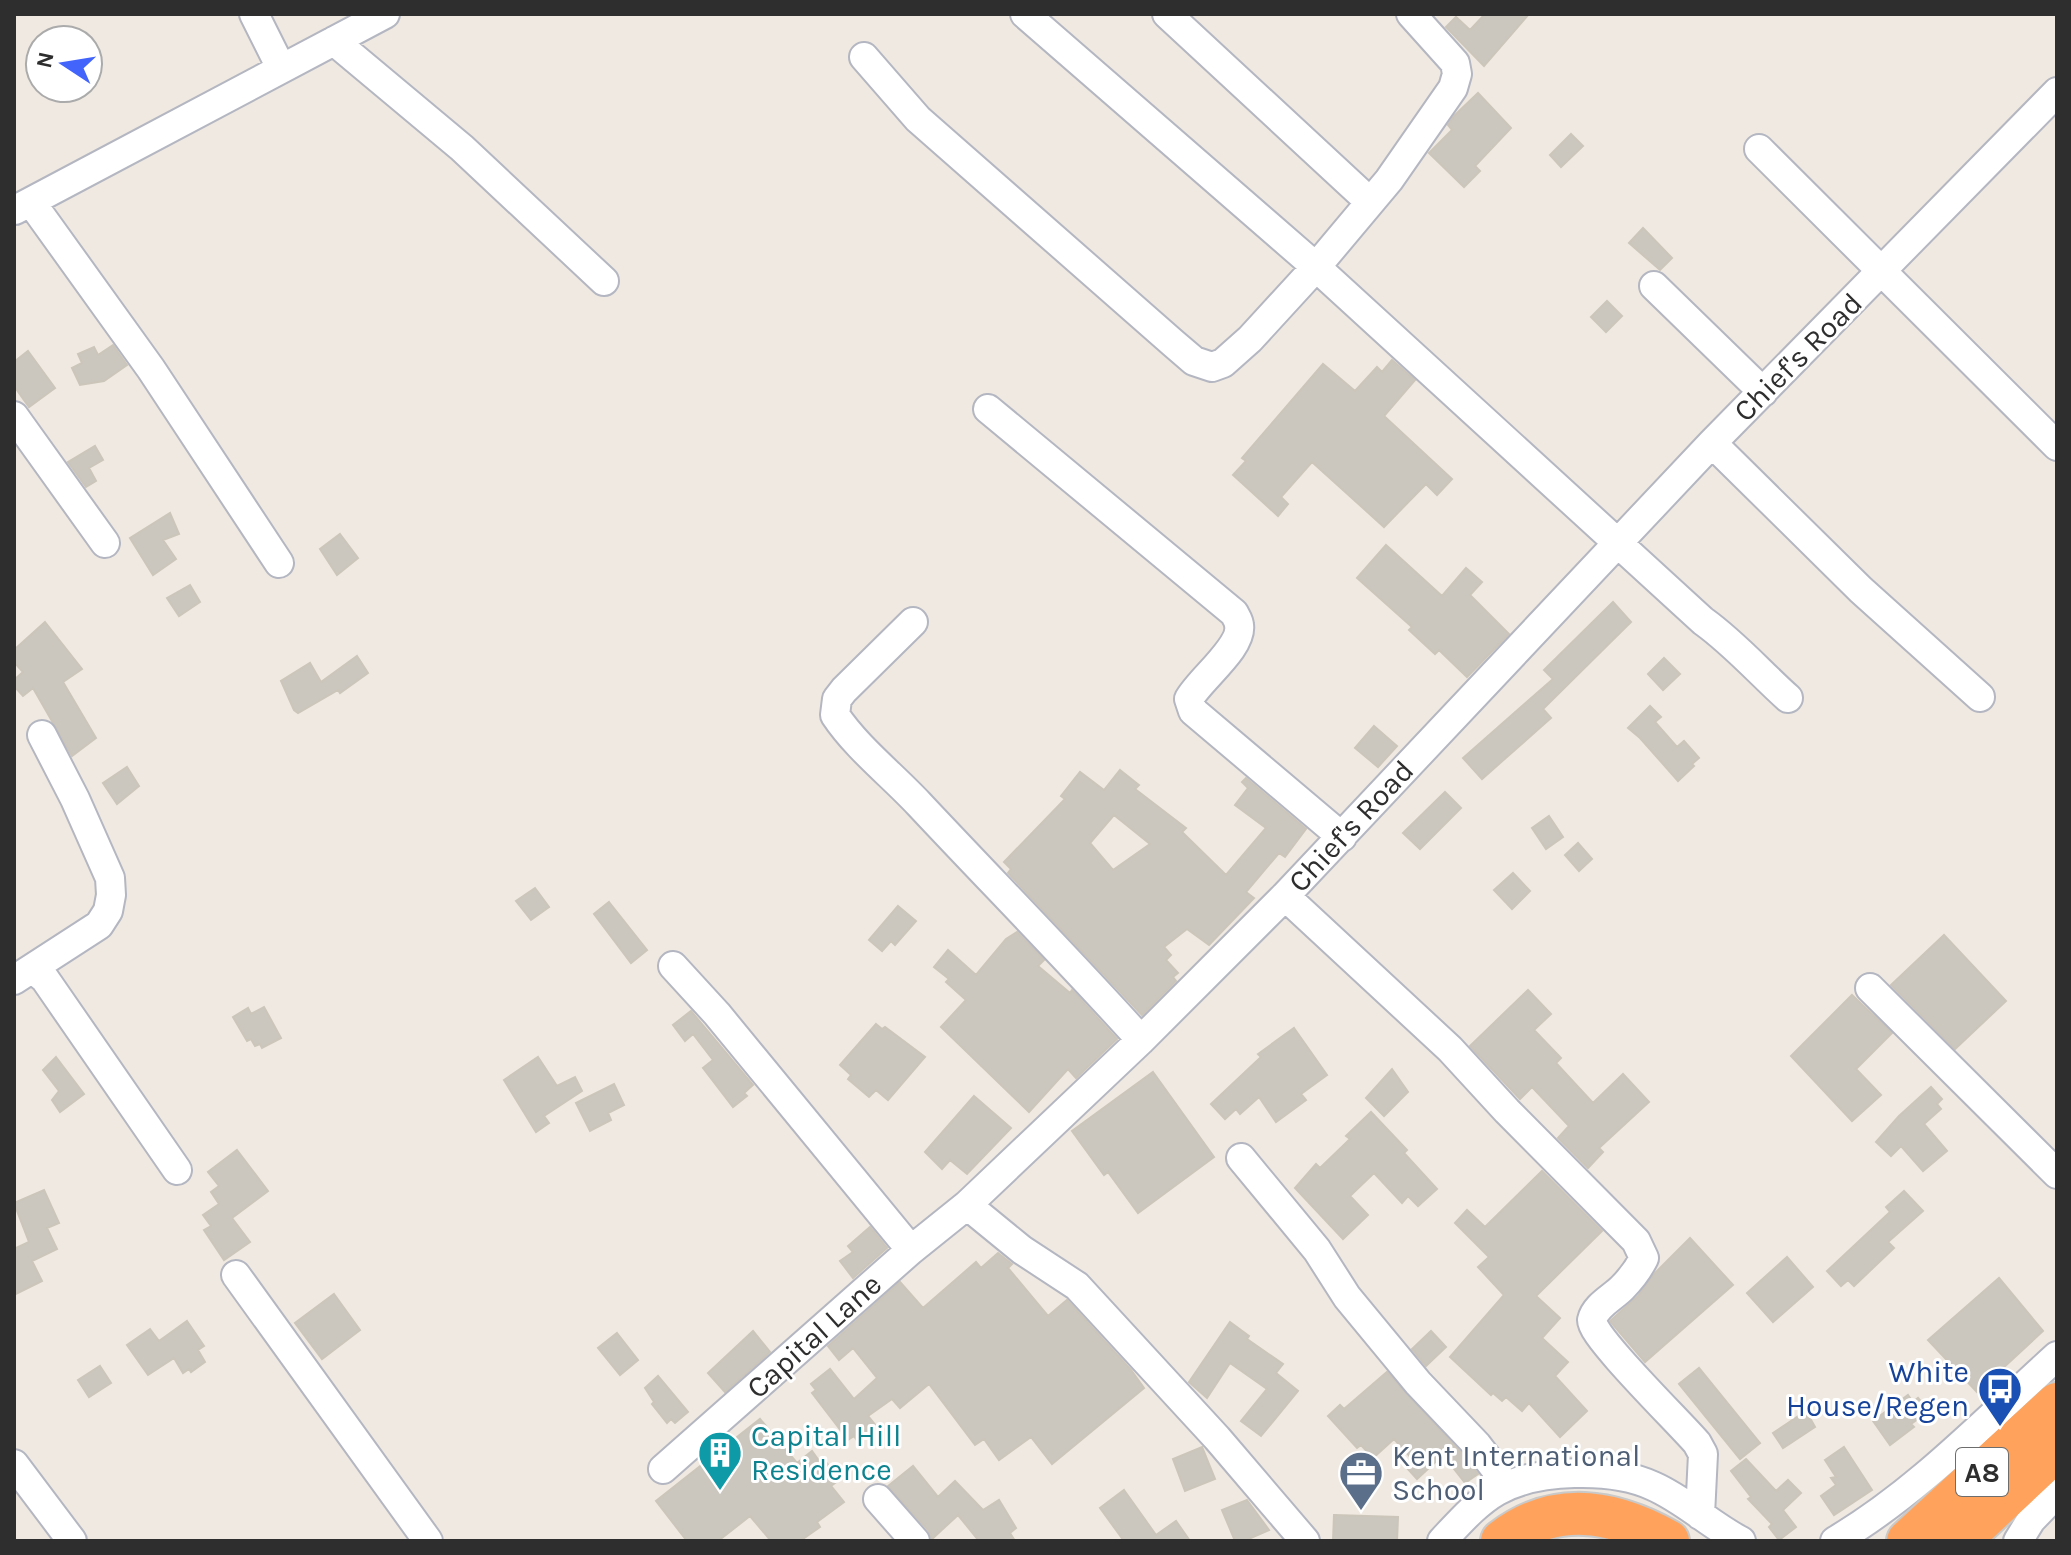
<svg xmlns="http://www.w3.org/2000/svg" width="2071" height="1555" viewBox="0 0 2071 1555" font-family="Karla,sans-serif">
<rect width="100%" height="100%" fill="#efe9e1"/>
<!-- building -->
<path fill="#cbc7bf" stroke="#cbc5ba" stroke-width="2" fill-rule="evenodd" d="M1485 14H1529L1484 66 1446 27 1456 17 1470 30Z
M1478 93 1511 128 1475 166 1480 171 1464 187 1429 153 1452 130 1448 125 1454 116Z
M1571 134 1583 146 1561 167 1550 155Z
M1643 228 1672 258 1660 270 1629 243Z
M1607 301 1622 316 1606 332 1591 317Z
M113 345 127 365 104 381 80 385 72 368 82 363 78 354 94 347 98 355Z
M28 351 55 388 29 407 14 386V362Z
M1392 360 1415 380 1384 416 1452 479 1437 495 1426 484 1384 527 1312 462 1281 497 1288 504 1278 516 1233 475 1246 461 1242 458 1323 364 1355 391 1377 367 1382 372Z
M95 446 103 460 89 468 96 481 86 487 68 462Z
M170 513 179 534 163 540 176 559 153 575 130 538Z
M340 534 358 558 337 575 320 549Z
M1386 545 1442 596 1466 568 1482 582 1470 595 1509 634 1467 677 1439 650 1435 654 1409 630 1412 627 1357 578Z
M190 585 200 602 179 616 167 598Z
M1613 602 1631 622 1543 709 1551 718 1482 779 1463 758 1553 679 1544 670Z
M45 622 82 669 63 682 96 738 72 756 33 688 23 696 14 686V680L23 672 14 662V650Z
M357 656 368 673 340 693 338 690 298 713 294 710 281 681 310 663 321 682Z
M1664 658 1680 674 1663 690 1648 674Z
M1650 706 1661 717 1655 722 1677 747 1684 741 1699 758 1692 764 1694 766 1678 781 1640 738 1628 728Z
M1374 726 1397 746 1378 767 1355 748Z
M127 767 139 786 117 804 103 783Z
M1120 770 1139 785 1135 789 1186 828 1182 832 1226 875 1266 828 1235 805 1248 788 1242 782 1246 778 1306 829 1285 857 1279 853 1246 892 1254 898 1209 945 1187 929 1164 947 1171 955 1166 960 1178 973 1173 977 1176 981 1142 1015 1008 873 1011 869 1004 862 1065 799 1061 796 1080 772 1104 790ZM1114 815 1150 844 1113 870 1090 843Z
M1445 792 1461 808 1420 849 1403 833Z
M1549 816 1563 837 1546 849 1532 828Z
M1578 843 1592 859 1579 871 1565 855Z
M1513 873 1530 891 1512 909 1494 890Z
M535 888 549 907 531 920 516 901Z
M609 902 647 950 631 963 594 914Z
M898 906 916 921 895 945 891 941 882 951 869 940Z
M1017 932 1044 960 1038 966 1070 993 1072 990 1117 1039 1076 1078 1068 1069 1029 1112 941 1027 966 1000 946 982 949 979 934 967 948 950 976 975 1006 939Z
M1944 935 2006 1001 1955 1049 1891 985Z
M1528 990 1551 1014 1534 1030 1561 1058 1556 1063 1593 1103 1623 1074 1649 1102 1599 1148 1603 1152 1588 1168 1558 1138 1569 1126 1532 1087 1520 1099 1470 1046Z
M1852 995 1892 1033 1856 1069 1881 1095 1852 1121 1791 1056Z
M264 1007 281 1038 262 1048 260 1044 255 1046 251 1039 247 1041 233 1017 248 1008 251 1014Z
M691 1011 753 1085 744 1093 747 1096 733 1107 703 1068 713 1060 693 1034 685 1041 673 1025Z
M876 1024 882 1029 885 1027 925 1057 888 1100 876 1090 869 1097 848 1079 851 1075 840 1065Z
M1294 1028 1327 1075 1301 1094 1306 1100 1276 1122 1259 1097 1240 1114 1236 1109 1225 1119 1211 1104 1261 1057 1258 1054Z
M56 1057 84 1094 60 1112 52 1100 59 1091 43 1070Z
M538 1057 557 1086 575 1077 582 1091 544 1116 549 1123 536 1132 504 1080Z
M1392 1069 1408 1092 1384 1116 1366 1098Z
M1153 1072 1214 1157 1138 1213 1108 1172 1104 1175 1072 1131Z
M614 1084 624 1105 608 1113 611 1120 590 1131 576 1103Z
M1931 1087 1942 1099 1937 1104 1941 1109 1924 1124 1947 1151 1923 1171 1901 1146 1891 1156 1876 1142 1899 1116Z
M974 1096 1011 1128 967 1174 950 1160 942 1169 925 1152Z
M1371 1112 1407 1150 1404 1153 1437 1189 1418 1206 1408 1196 1402 1203 1374 1173 1350 1196 1368 1215 1343 1239 1295 1188 1316 1164 1320 1168 1350 1139 1346 1136Z
M237 1150 268 1191 232 1218 250 1242 224 1260 204 1230 211 1226 203 1215 219 1204 211 1192 219 1186 208 1172Z
M1542 1171 1602 1231 1536 1296 1560 1318 1542 1338 1568 1362 1555 1376 1587 1411 1560 1437 1529 1403 1522 1411 1506 1397 1502 1401 1493 1393 1491 1395 1450 1357 1504 1295 1478 1267 1489 1257 1455 1223 1467 1210 1485 1227Z
M44 1190 59 1223 47 1228 57 1249 32 1261 42 1281 14 1295V1249L29 1242 14 1203Z
M1904 1191 1923 1211 1888 1242 1894 1248 1854 1286 1848 1280 1841 1286 1827 1271 1890 1212 1886 1207Z
M870 1227 887 1248 853 1278 840 1261 853 1252 848 1246Z
M1690 1238 1733 1285 1645 1362 1610 1321 1638 1296 1655 1273Z
M998 1253 1012 1264 1008 1268 1048 1316 1067 1300 1131 1370 1144 1388 1052 1464 1031 1437 999 1460 984 1439 975 1445 929 1384 900 1408 892 1399 868 1416 877 1427 858 1442 854 1436 848 1440 812 1393 816 1390 811 1384 830 1369 854 1399 877 1378 853 1348 839 1360 828 1346 900 1282 923 1308 976 1262 981 1268Z
M1787 1257 1813 1287 1773 1322 1747 1293Z
M1999 1278 2043 1331 1977 1392 1928 1340Z
M334 1294 360 1330 322 1359 295 1323Z
M187 1321 204 1346 198 1350 205 1362 191 1372 189 1369 183 1373 174 1358 148 1375 127 1345 150 1329 159 1341Z
M1230 1322 1249 1336 1247 1339 1283 1364 1276 1373 1298 1391 1261 1436 1241 1421 1267 1389 1230 1363 1207 1398 1189 1382Z
M753 1331 770 1352 725 1392 708 1373Z
M1431 1331 1446 1347 1426 1366 1412 1349Z
M617 1333 638 1360 620 1375 598 1348Z
M100 1366 111 1383 89 1397 78 1380Z
M1699 1368 1760 1443 1740 1459 1679 1384Z
M1387 1372 1464 1456 1478 1474 1465 1483 1443 1455 1417 1479 1407 1468 1414 1461 1394 1439 1373 1458 1361 1445 1357 1448 1328 1416 1340 1405 1344 1409Z
M658 1376 688 1412 675 1423 671 1419 667 1423 652 1404 654 1402 645 1388Z
M1908 1395 1913 1402 1918 1398 1929 1411 1911 1424 1914 1427 1890 1445 1873 1421Z
M1806 1411 1815 1427 1783 1448 1773 1433Z
M760 1419 797 1463 812 1451 822 1465 826 1462 839 1480 831 1486 844 1502 817 1522 820 1527 800 1541H771L750 1516 718 1541H687L656 1501Z
M1202 1447 1215 1479 1185 1491 1173 1459Z
M1844 1447 1872 1490 1834 1515 1821 1496 1836 1485 1831 1478 1836 1477 1825 1460Z
M1746 1459 1776 1491 1788 1480 1801 1493 1783 1510 1796 1527 1779 1540 1769 1527 1772 1524 1748 1499 1751 1497 1731 1471Z
M913 1466 938 1497 955 1481 983 1510 999 1500 1016 1528 1010 1533 1015 1541H979L958 1515 932 1539 928 1530 888 1486Z
M1124 1490 1156 1535 1176 1521 1190 1541H1124L1100 1508Z
M1247 1500 1269 1530 1244 1541H1235L1222 1510Z
M1334 1515 1398 1517 1397 1541H1333Z"/>
<g fill="none" stroke-linecap="round" stroke-linejoin="round">
<!-- minor casing -->
<g stroke="#b4b7c1" stroke-width="32">
<path id="minor" d="M254 14 281 68
M1025 14 1316 267 1703 621C1734 643 1760 673 1788 698
M1167 14 1370 202
M334 41 462 148 604 281
M864 57 918 119 1173 343 1194 361 1212 367 1223 363 1250 339 1316 267 1389 180 1453 88 1457 74 1455 63 1411 14
M1759 149 2057 446
M31 202 151 369 279 563
M15 210 385 14
M1654 286 1763 392
M988 409 1234 613C1236 617 1239 621 1239 625 1243 647 1200 679 1189 699L1193 711 1342 837
M14 416 105 543
M1712 443 1861 590 1980 697
M913 622 844 690 837 699 835 715C857 748 892 775 919 804 993 883 1069 960 1141 1040
M1285 896 1450 1049 1507 1111 1636 1241 1644 1258C1638 1270 1631 1279 1622 1288 1612 1298 1595 1306 1592 1320 1589 1334 1682 1425 1697 1443L1703 1454 1700 1515
M673 966 717 1014 911 1250
M33 969 45 979 177 1170
M14 980 99 925 108 911 111 895 110 878 75 799 42 735
M1870 988 2057 1174
M1241 1158 1317 1250 1347 1297 1418 1383 1477 1445 1497 1471V1491
M236 1275 428 1541
M14 1464 72 1541
M663 1469 911 1250 967 1205
M878 1499 915 1541
M1305 1541 1217 1438 1077 1286 1022 1250 967 1205 1141 1040 1285 896 1712 443 2057 92
M1442 1541C1458 1524 1476 1503 1497 1491 1536 1469 1612 1467 1653 1486 1685 1500 1710 1525 1741 1541
M1835 1541C1918 1492 1986 1420 2057 1356
M2018 1541 2031 1520 2057 1493"/>
</g>
<!-- highway casing -->
<g stroke="#c9c9c9" stroke-width="46">
<path id="highway" d="M1502 1541C1555 1500 1613 1510 1668 1541
M1908 1541 2057 1404
M1959 1541 2057 1449"/>
</g>
<!-- minor -->
<use href="#minor" stroke="#fff" stroke-width="28"/>
<!-- highway -->
<use href="#highway" stroke="#ffa35c" stroke-width="42"/>
</g>
<!-- icons -->
<defs>
<g id="bus-pin" transform="scale(2.3)"><path d="M0 17L-7.5 6A9.5 9.5 0 1 1 7.5 6Z" fill="#1a4fb4" stroke="#fff"/><path d="M-5-6H5V4H4V6H2V4H-2V6H-4V4H-5ZM-3.5-4V0h7V-4ZM-3.5 1.2v1.5H-2V1.2ZM2 1.2v1.5H3.5V1.2Z" fill="#fff"/></g>
<g id="building-pin" transform="scale(2.3)"><path d="M0 17L-7.5 6A9.5 9.5 0 1 1 7.5 6Z" fill="#0f9aa8" stroke="#fff"/><path d="M-4-6H4V6H1V3H-1V6H-4ZM-2.5-4.3h1.7v1.8h-1.7ZM.8-4.3h1.7v1.8H.8ZM-2.5-1h1.7V.8h-1.7ZM.8-1h1.7V.8H.8Z" fill="#fff"/></g>
<g id="office-pin" transform="scale(2.3)"><path d="M0 17L-7.5 6A9.5 9.5 0 1 1 7.5 6Z" fill="#5c6f8a" stroke="#fff"/><path d="M-6-3h4V-5.5h4V-3h4V5H-6ZM-1-4.5V-3h2v-1.5ZM-6 0V1H6V0Z" fill="#fff"/></g>
</defs>
<g fill-rule="evenodd">
<use href="#bus-pin" x="2000" y="1389"/>
<use href="#building-pin" x="720" y="1453"/>
<use href="#office-pin" x="1361" y="1473"/>
</g>
<g text-anchor="middle" dominant-baseline="central" stroke-width="6" stroke-linejoin="round" paint-order="stroke">
<!-- shield labels -->
<rect fill="#fff" stroke="#6d6d6d" stroke-width="2" x="1956" y="1448" width="52" height="48" rx="6"/>
<g font-size="28" font-weight="bold" fill="#2e2e2e">
<text x="1982" y="1472">A8</text>
</g>
<!-- street labels -->
<g font-size="30" fill="#2e2e2e" stroke="#fff">
<text transform="translate(1798 357) rotate(-45)">Chief's Road</text>
<text transform="translate(1351 826) rotate(-47)">Chief's Road</text>
<text transform="translate(814 1336) rotate(-42)">Capital Lane</text>
</g>
<!-- transit labels -->
<g font-size="30" fill="#164399" stroke="#fff" text-anchor="end">
<text x="1969" y="1372">White<tspan x="1969" dy="34">House/Regen</tspan></text>
</g>
<!-- culture labels -->
<g font-size="30" fill="#0d838f" stroke="#fff" text-anchor="start">
<text x="751" y="1436">Capital Hill<tspan x="751" dy="34">Residence</tspan></text>
</g>
<!-- service labels -->
<g font-size="30" fill="#4e5e75" stroke="#fff" text-anchor="start">
<text x="1392" y="1456">Kent International<tspan x="1392" dy="34">School</tspan></text>
</g>
</g>
<!-- border -->
<rect width="2071" height="1555" fill="none" stroke="#2e2e2e" stroke-width="32"/>
<!-- north arrow -->
<g transform="translate(64 64) rotate(282)"><circle r="38" fill="#ffffff" stroke="#ababab" stroke-width="2"/>
<path d="M0-6L14 30L0 20L-14 30Z" fill="#4264fb"/>
<text y="-12" font-size="22" font-weight="bold" text-anchor="middle" fill="#2e2e2e">N</text>
</g>
</svg>
